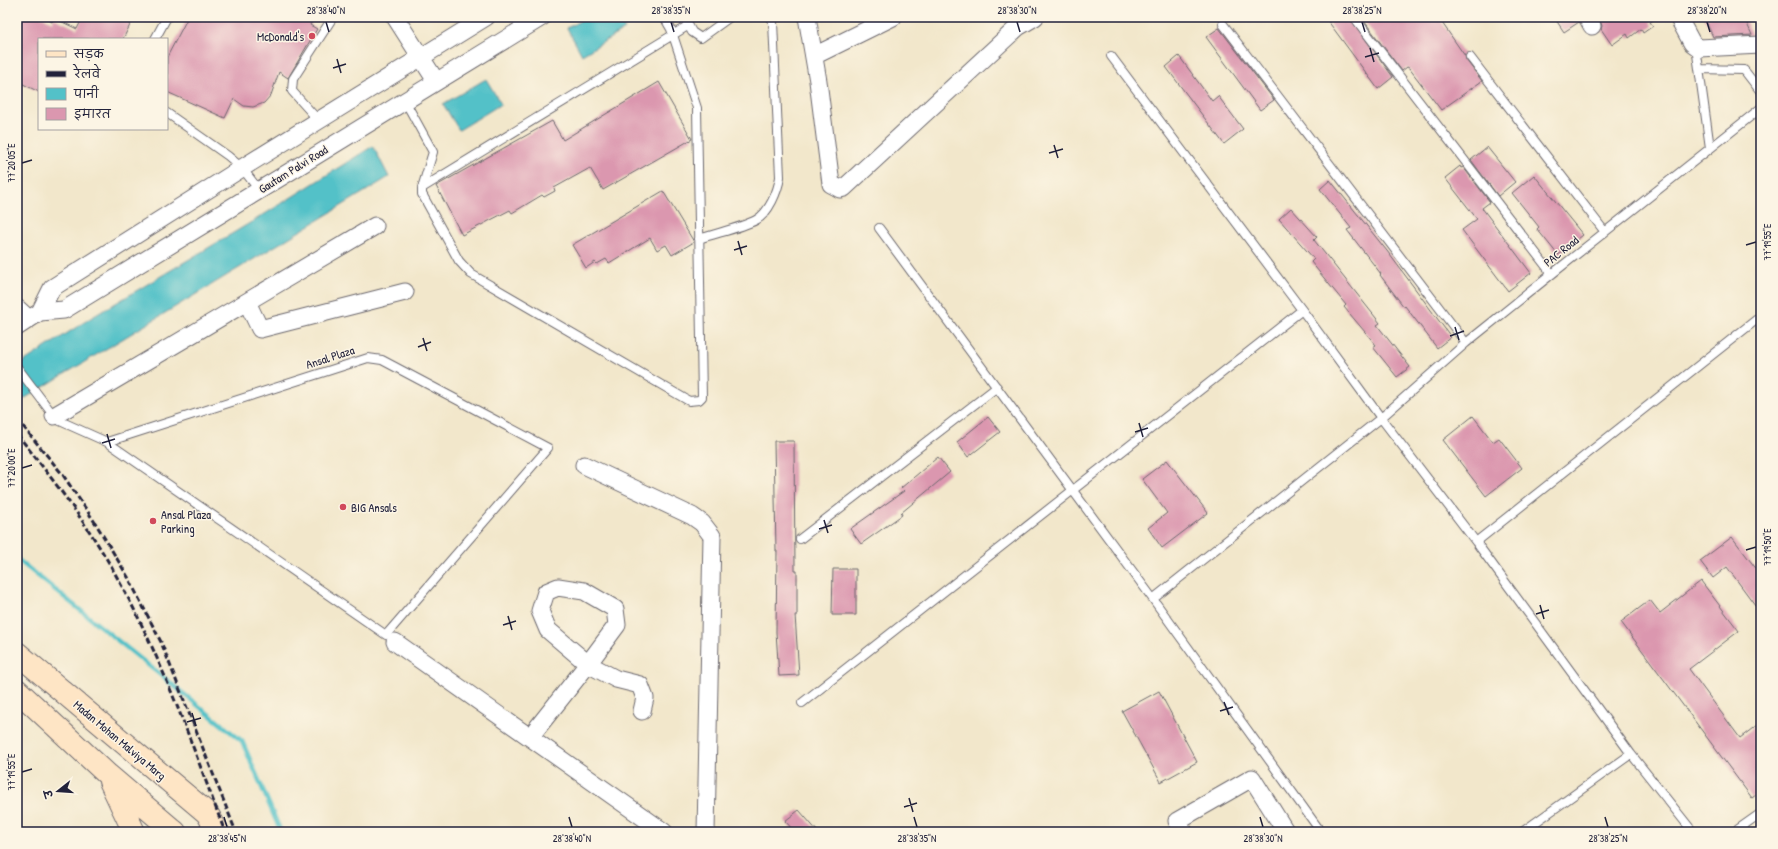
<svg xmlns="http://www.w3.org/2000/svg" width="1778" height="849" viewBox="0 0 1778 849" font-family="'Patrick Hand','Playpen Sans Deva',sans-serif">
<rect width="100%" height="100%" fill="#fcf5e5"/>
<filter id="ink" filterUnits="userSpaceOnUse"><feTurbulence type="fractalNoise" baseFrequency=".025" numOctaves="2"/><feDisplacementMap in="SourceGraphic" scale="8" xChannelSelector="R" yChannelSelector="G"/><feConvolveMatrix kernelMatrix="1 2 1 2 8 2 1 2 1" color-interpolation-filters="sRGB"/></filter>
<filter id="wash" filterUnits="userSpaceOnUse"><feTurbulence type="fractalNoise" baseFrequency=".012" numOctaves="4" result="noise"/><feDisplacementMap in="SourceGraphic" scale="16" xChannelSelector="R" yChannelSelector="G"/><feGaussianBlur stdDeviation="0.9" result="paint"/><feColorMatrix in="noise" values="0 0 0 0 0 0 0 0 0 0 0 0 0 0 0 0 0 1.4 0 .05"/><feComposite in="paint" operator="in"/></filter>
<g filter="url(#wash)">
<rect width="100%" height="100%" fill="#f2e7cb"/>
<!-- water -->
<path fill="#53c1c8" stroke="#3a7282" d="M587 17H618L625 29 582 55 567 28Z
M486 79 501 104 459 130 443 104Z
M373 146 389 177 17 403V366L89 319 260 217Z"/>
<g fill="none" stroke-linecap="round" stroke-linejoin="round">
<!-- stream -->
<path stroke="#53c1c8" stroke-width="4.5" d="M17 559 242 741 281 832"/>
</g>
<g id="blocks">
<!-- building -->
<path fill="#db97af" d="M17 17H43L52 22 54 18 77 29 83 17H134L123 39H39V92L17 81Z
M188 17H314L310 25 317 29 288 78 279 72 271 95 264 103 253 107 244 106 234 99 225 118 167 92V57Z
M1325 17H1349L1393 77 1378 89Z
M1361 17H1438L1465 56 1466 60 1482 81 1441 110 1409 68 1407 67 1402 71Z
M1554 17H1577L1579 22 1564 32Z
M1604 17H1658L1650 22 1653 26 1643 33 1641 29 1629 38 1627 34 1612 45 1601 29 1602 26 1600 20Z
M1704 17H1744L1752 35 1713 37Z
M1219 28 1274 100 1260 110 1206 37Z
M1179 56 1212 101 1218 96 1243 129 1224 144 1166 67Z
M659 82 692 139 603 190 590 168 554 188 555 191 544 197 542 195 512 213 510 210 462 235 436 186 552 121 563 140Z
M1487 147 1515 182 1498 196 1471 160Z
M1460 166 1461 168 1463 167 1490 202 1482 208 1531 273 1508 291 1462 230 1477 219 1445 178Z
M1534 175 1583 235 1558 255 1537 229 1539 227 1512 193Z
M1330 180 1387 251 1451 337 1437 348 1405 306 1404 307 1380 275 1381 274 1347 230 1351 228 1320 189Z
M663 191 694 242 672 255 666 245 657 250 650 238 609 263 606 259 597 264 595 262 586 268 572 245Z
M1291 208 1317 237 1314 240 1380 323 1377 325 1410 367 1397 377 1373 347 1376 345 1344 307 1346 305 1311 262 1314 259 1279 219Z
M1473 416 1493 442 1499 438 1522 468 1486 496 1443 440Z
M988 417 1000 432 968 457 957 442Z
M774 441H794L795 571H797V615H795L799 675 779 676 776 632 777 551H776Z
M938 457 950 472 901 513 902 515 861 544 850 529 904 491 901 488Z
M1167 460 1208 513 1162 548 1148 528 1167 513 1142 479Z
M1732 537 1761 575V613L1727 567 1713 578 1700 561Z
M833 569H856V615H832Z
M1701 581 1739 631 1689 669 1740 738 1761 722V791L1752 798 1621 622 1650 600 1660 613Z
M1159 691 1197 762 1161 782 1122 711Z
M799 810 818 832H795L785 821Z"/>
</g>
</g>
<g filter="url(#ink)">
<use href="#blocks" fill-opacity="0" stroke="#6b676d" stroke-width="1"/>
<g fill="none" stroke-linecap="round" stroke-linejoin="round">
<!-- lane casing -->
<g stroke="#6b676d" stroke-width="10">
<path id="lane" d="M684 17 692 32 701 38 730 17
M1354 17 1552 274
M1223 24 1466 343
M155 39 167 17
M1696 47 1710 148
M1111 56 1302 310 1381 418 1476 542 1631 754 1693 832
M1470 57 1605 232
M1699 69 1744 70 1761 92
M405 101 433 152 422 188V194L459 261 471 274 689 401 699 400 702 397 697 108 671 29 664 17
M167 113 228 156 242 168 259 190
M319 121 292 91 293 79 333 17
M422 188 689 25
M879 228 1153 599 1321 832
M699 239C716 233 741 228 756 220 769 213 778 191 780 177L773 22 771 17
M17 367 54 416 60 421 107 442 386 635 548 448 382 360 368 358 107 442
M800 539 997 387
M1476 542 1761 316
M1153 599 1381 418 1466 343 1552 274 1761 108
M802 703 1302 310
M1522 832 1631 754
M1734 832 1761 813"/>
</g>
<!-- street casing -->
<g stroke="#6b676d" stroke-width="19">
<path id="street" d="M395 17 436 81
M807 17 818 81 831 184 840 189 844 188 1018 27 1035 17
M1587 17 1592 26
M1678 17 1692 43 1699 48 1761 45
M814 56 893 17
M247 302 260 329 405 292
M17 308 29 319
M40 312 52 288 242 168 486 17
M17 327 40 312 64 310 542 17
M54 416 375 226
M584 465 692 516 702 523 712 536 706 832
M395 642 664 832
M530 737 588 664 548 630 540 611 546 592 558 587 584 591 615 609 617 625 588 664 616 679 640 685 645 698 642 711
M1184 832 1177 821 1252 778 1286 832"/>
</g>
<!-- secondary casing -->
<g stroke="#6b676d" stroke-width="24">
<path id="secondary" d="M17 653 207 813 218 832
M17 690 108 775 175 832
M110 781 134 832"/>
</g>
<!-- lane -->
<use href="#lane" stroke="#fff" stroke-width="8"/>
<!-- street -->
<use href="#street" stroke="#fff" stroke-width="17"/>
<!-- secondary -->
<use href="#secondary" stroke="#fee5c5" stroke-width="22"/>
<!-- rail -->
<path stroke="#22223b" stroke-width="3" stroke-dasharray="6 3" stroke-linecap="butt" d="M17 419 63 475 96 524 128 577 161 642 236 832
M17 434C54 481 91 528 119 581 163 660 193 748 225 832"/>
</g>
</g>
<!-- ticks -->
<path fill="none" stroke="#22223b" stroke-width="1.5" d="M326 22 329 32M671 22 674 32M1017 22 1020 32M1362 22 1365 32M1707 22 1710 32M1370 48 1374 62M1365 57 1379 53M337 59 341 73M333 68 346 64M1054 145 1058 158M1049 153 1063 149M22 163 32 160M738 241 742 255M1746 245 1756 242M734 250 747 246M1455 327 1459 340M1450 336 1464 331M423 338 427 351M418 347 431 342M1139 423 1143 437M1135 432 1148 428M107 434 111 448M102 443 115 439M22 468 32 465M824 520 828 533M819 529 832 525M1746 550 1756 547M1540 605 1544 619M1536 614 1549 610M508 616 512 630M503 625 516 621M1224 702 1229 715M1220 711 1233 707M192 713 196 726M187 722 201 718M22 772 32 769M909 798 913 812M904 807 917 803M224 817 227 827M569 817 572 827M914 817 917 827M1260 817 1263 827M1605 817 1608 827"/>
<!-- markers -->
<g fill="#d1495b" stroke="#fcf5e5" stroke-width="1.5">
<circle cx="312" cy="36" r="4"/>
<circle cx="343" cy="507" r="4"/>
<circle cx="153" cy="521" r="4"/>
</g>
<g text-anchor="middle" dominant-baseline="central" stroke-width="3" stroke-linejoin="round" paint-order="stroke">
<!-- poi labels -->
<g font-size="12" fill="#22223b" stroke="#fcf5e5" text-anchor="start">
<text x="304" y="36" text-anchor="end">McDonald's</text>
<text x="351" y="507">BIG Ansals</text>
<text x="161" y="514">Ansal Plaza<tspan x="161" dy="14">Parking</tspan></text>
</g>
<!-- street labels -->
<g font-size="12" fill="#22223b" stroke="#fcf5e5">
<text transform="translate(293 169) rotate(-32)">Gautam Palvi Road</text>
<text transform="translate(1561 251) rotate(-39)">PAC Road</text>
<text transform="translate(330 357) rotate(-18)">Ansal Plaza</text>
<text transform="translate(120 740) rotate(40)">Madan Mohan Malviya Marg</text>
</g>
</g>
<!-- margin -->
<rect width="1778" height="849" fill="none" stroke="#fcf5e5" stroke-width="44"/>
<!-- legend -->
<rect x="38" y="38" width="130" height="92" fill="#fcf5e5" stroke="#a5a1a1"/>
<rect x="46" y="51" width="20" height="6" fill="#fee5c5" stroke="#a5a1a1"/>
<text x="74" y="58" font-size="12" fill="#22223b">सड़क</text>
<rect x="46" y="71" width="20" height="6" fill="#22223b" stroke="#a5a1a1"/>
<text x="74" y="78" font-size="12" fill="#22223b">रेलवे</text>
<rect x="46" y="88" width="20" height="12" fill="#53c1c8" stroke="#a5a1a1"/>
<text x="74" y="98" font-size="12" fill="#22223b">पानी</text>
<rect x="46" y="108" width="20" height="12" fill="#db97af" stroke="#a5a1a1"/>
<text x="74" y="118" font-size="12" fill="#22223b">इमारत</text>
<!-- north arrow -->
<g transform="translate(58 791) rotate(253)" stroke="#fcf5e5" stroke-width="3" paint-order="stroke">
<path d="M0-3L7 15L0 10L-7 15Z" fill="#22223b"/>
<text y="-6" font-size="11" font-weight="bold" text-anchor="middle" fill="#22223b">उ</text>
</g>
<rect x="22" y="22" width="1734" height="805" fill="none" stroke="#22223b" stroke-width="1.5"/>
<g font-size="10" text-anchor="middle" fill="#22223b">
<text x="326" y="14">28°38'40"N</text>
<text x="671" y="14">28°38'35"N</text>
<text x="1017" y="14">28°38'30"N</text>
<text x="1362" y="14">28°38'25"N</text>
<text x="1707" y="14">28°38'20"N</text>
<text transform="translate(11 163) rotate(-90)" y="4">77°20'05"E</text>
<text transform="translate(1767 242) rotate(-90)" y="4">77°19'55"E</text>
<text transform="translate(11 468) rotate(-90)" y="4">77°20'00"E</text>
<text transform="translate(1767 547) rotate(-90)" y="4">77°19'50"E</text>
<text transform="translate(11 772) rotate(-90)" y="4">77°19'55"E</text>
<text x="227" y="842">28°38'45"N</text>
<text x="572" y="842">28°38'40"N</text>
<text x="917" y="842">28°38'35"N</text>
<text x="1263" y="842">28°38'30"N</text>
<text x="1608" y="842">28°38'25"N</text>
</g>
</svg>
